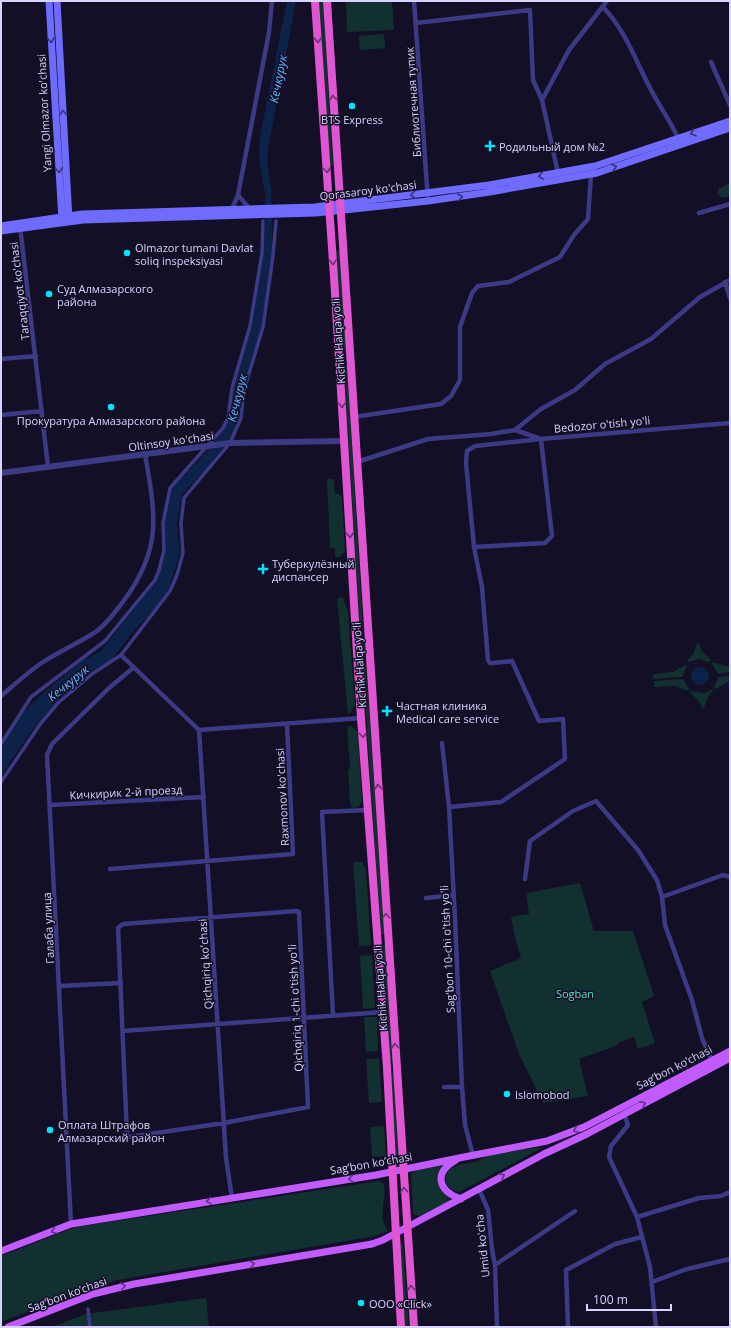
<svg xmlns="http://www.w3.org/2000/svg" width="731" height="1328" viewBox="0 0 731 1328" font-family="'Open Sans',sans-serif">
<rect width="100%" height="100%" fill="#130f26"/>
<!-- green -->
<path fill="#12302f" d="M319 1H323L333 166H330Z
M346 1H392L394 30 347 32Z
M384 34 385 48 360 50 359 36Z
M730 183V196L722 198 718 194V189Z
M336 251H341L347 351 342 350Z
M344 365H347L363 627H360Z
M327 479H334L335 494H339L342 497 345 551 340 557H335V548H330Z
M340 597 343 598 348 612 355 705 350 713 348 714 337 599Z
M364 639 385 934 381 935 361 640Z
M697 643H699L701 650 711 660 709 662 699 659 689 662 687 661 694 653Z
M713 662 730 667V672L718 674 712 664Z
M685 665 687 666 682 677 653 679V674L673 672Z
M730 676V681L715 689 714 688 718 677Z
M683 679 689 689 688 691 675 686 654 687V681Z
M712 689 713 691 707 698 704 708H702L698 700 690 693 691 691 705 693Z
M352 726 358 733 362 801 358 807 352 808 350 804 348 770 350 769 347 727Z
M353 862H362L366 870 371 945 359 946Z
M580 883 594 931H633L654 996 642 1002 655 1043 638 1049 634 1037 618 1043V1045L579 1059 588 1096 543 1103 519 1054 490 971 521 958 516 941 511 917 529 914 526 893Z
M386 945 393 1061H389L381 946Z
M372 955 375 1008 363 1009 360 956Z
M364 1017H377L378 1051 366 1052Z
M379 1058 382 1102 369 1103 366 1059Z
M394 1073 400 1155H396L390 1074Z
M384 1126 386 1156 372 1157 370 1127Z
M542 1148 459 1192C445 1191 440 1173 454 1167 461 1163 470 1164 478 1161 482 1159 485 1156 489 1155 503 1152 528 1148 542 1148Z
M443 1165C442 1168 440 1171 438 1174 435 1184 442 1193 449 1198L450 1201 420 1216 413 1214 411 1173 417 1170Z
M379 1181 384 1184C387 1200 377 1216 388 1231L375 1236 118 1280 82 1291 1 1322V1256L76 1227Z
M402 1243 403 1245 409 1327H405L400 1244Z
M206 1298 209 1327H52L86 1314Z"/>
<!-- water -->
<path fill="#0c2248" d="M287 1H296L268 149 267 160 272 195H265L259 159 260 137Z
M265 224H272V256L261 328 242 389 239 418 233 434 209 466 182 495 177 523 180 553 169 588 155 609 134 630 110 662 90 672 56 702 39 721 10 762 1 778V748L20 716 44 692 83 660 100 652 156 581 166 550 164 523 171 489 200 459 224 429 234 388 252 326 263 253Z
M691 676a9 9 0 1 1 18 0a9 9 0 1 1-18 0Z"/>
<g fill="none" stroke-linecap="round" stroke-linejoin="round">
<!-- canal -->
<path stroke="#0c2248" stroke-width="6" d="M268 188 269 230"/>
<!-- pedestrian -->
<path stroke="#3d3a85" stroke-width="3.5" d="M1 744 31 697 105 641 155 580 159 570 164 550 163 523 170 488 223 428 228 418 232 388 250 326 262 253 263 221
M1 782 41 723 58 703 92 674 121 655 170 591 177 575 183 553 181 523 184 498 230 443 241 418 244 390 263 327 273 256 276 221
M88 1309 90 1327"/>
<!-- minor -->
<path stroke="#3d3a85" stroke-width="4.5" d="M414 1 428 201
M603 7C625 30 635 59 649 86 658 104 670 120 678 138
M416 23 530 10 533 80 542 100 558 173
M711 62 730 105
M542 100 569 50 607 1
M238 195 249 208
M232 209 238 195 269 32 272 1
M699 213 730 204
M20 226 48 467
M725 282 730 298
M1 359 36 356
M1 415 42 411
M354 417 441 404 451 396 460 380V327L472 293 478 286 509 282 560 257 574 235 588 219 591 174
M357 462 428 439 491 434 515 430 541 409 575 390 605 364 651 339 700 297 730 280
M474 547 545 543 552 536 541 439 515 430
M121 655 199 730 361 718
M1 696C15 684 28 672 43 662 60 651 78 643 94 633 106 625 116 611 125 599 163 547 155 513 145 454
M199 730 226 1158 232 1198
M442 743 449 807 455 918 462 1087 465 1125 473 1155
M50 805 204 797
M449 807 501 802 565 759 563 719 539 721 512 661 493 663H490L488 660 482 587 474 547 466 463 467 451 475 446 541 439 730 423
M110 869 293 854 287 724
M525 879 530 841 573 811 596 801 638 850 657 880 662 897 665 925 692 1000 702 1038 712 1061
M662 897 723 875 730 877
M426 898 454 895
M296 911 299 912 308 1107 224 1123 129 1137 127 1135 118 928 123 924Z
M60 986 121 983
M333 1015 322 812 368 810
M123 1031 383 1012
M444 1087H462
M624 1113 628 1125 611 1146 609 1157 637 1217 650 1267 656 1327
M479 1189 488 1210 492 1249 495 1265 497 1327
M637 1217 699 1198 721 1196 730 1192
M71 1224 47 755 52 744 109 688 133 668
M495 1265 575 1211
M652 1282 687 1269 730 1259
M568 1327 566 1270 615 1244 642 1237"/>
<!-- tertiary -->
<path stroke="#3d3a85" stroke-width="6" d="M1 473 230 443 344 441"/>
<!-- secondary -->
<path stroke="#6f6bff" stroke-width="7" d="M49 1 62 220
M57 1 69 220
M1 226 82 214 315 207 489 185 595 166 730 121
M1 231 83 220 316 213 428 201 490 192 597 173 730 128"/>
<!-- primary -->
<path stroke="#c25bff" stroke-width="7" d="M456 1160C433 1173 438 1191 461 1199
M1 1251 71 1224 376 1175 464 1157 547 1141 584 1127 730 1051
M8 1327 93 1294 134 1284 372 1244 383 1240 544 1154 587 1134 730 1058"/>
<!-- trunk -->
<path stroke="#e055d1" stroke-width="8" d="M315 1 334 277 361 718 387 1068 401 1327
M327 1 414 1327"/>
</g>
<!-- one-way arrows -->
<defs><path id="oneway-chevron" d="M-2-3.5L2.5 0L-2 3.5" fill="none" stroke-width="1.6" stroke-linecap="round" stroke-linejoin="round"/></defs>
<g stroke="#38347d">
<use href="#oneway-chevron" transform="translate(51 40) rotate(87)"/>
<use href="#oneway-chevron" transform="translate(63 113) rotate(-93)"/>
<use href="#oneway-chevron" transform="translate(693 133) rotate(162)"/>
<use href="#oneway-chevron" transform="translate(614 167) rotate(-18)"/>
<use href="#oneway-chevron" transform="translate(59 170) rotate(87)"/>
<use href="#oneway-chevron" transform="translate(541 176) rotate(170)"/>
<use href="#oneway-chevron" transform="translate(413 195) rotate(172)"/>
<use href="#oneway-chevron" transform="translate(460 197) rotate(-8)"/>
</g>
<g stroke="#6f2e73">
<use href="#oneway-chevron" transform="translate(318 40) rotate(86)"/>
<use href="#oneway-chevron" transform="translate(333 98) rotate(-94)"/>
<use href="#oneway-chevron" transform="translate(327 170) rotate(86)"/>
<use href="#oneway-chevron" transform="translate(333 262) rotate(86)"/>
<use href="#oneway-chevron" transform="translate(342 405) rotate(87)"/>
<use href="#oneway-chevron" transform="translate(350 535) rotate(86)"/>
<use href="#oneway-chevron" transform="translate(363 735) rotate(85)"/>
<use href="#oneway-chevron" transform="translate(378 787) rotate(-94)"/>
<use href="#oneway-chevron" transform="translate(386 916) rotate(-94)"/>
<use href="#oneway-chevron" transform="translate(395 1046) rotate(-93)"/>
<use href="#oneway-chevron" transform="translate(404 1190) rotate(-94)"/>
<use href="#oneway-chevron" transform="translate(411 1288) rotate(-94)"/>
</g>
<g stroke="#623188">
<use href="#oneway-chevron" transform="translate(643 1104) rotate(-28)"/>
<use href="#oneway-chevron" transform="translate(576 1130) rotate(157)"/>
<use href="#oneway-chevron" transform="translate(502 1176) rotate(-28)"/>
<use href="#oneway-chevron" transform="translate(351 1179) rotate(171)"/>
<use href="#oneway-chevron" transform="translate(209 1201) rotate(171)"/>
<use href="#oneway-chevron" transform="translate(54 1231) rotate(159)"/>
<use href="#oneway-chevron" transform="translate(252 1264) rotate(-10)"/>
<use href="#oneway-chevron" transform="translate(123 1286) rotate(-13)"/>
</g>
<!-- markers -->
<g fill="#00e5ff" stroke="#130f26" stroke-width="1.5">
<circle cx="352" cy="106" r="4"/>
<path d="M488 140h4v4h4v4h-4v4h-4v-4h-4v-4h4z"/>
<circle cx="127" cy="253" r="4"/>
<circle cx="49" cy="294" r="4"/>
<circle cx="111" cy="407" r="4"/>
<path d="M261 563h4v4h4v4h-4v4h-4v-4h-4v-4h4z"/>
<path d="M385 705h4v4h4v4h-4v4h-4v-4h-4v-4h4z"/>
<circle cx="507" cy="1094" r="4"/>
<circle cx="50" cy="1130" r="4"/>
<circle cx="361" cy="1303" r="4"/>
</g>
<g text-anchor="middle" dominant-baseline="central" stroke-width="3" stroke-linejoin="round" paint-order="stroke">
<!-- street labels -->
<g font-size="11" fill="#d9d4ff" stroke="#130f26">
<text transform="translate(413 102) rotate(-94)">Библиотечная тупик</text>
<text transform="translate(44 113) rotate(-93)">Yangi Olmazor ko'chasi</text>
<text transform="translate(368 190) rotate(-7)">Qorasaroy ko'chasi</text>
<text transform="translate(19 291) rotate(-97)">Taraqqiyot ko'chasi</text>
<text transform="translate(338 341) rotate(-94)">Kichik Halqa yo'li</text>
<text transform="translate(602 424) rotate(-5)">Bedozor o'tish yo'li</text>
<text transform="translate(171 441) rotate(-8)">Oltinsoy ko'chasi</text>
<text transform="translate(359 665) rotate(-94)">Kichik Halqa yo'li</text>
<text transform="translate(126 792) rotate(-3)">Кичкирик 2-й проезд</text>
<text transform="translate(282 797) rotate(-93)">Raxmonov ko'chasi</text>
<text transform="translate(48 928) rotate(-93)">Галаба улица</text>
<text transform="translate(447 949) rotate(-93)">Sag'bon 10-chi o'tish yo'li</text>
<text transform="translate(205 964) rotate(-94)">Qichqiriq ko'chasi</text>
<text transform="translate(380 988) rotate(-94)">Kichik Halqa yo'li</text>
<text transform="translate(295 1008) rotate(-93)">Qichqiriq 1-chi o'tish yo'li</text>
<text transform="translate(674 1067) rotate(-27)">Sag’bon ko’chasi</text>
<text transform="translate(371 1163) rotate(-10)">Sag’bon ko’chasi</text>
<text transform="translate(482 1246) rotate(-96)">Umid ko'cha</text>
<text transform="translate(67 1294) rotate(-20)">Sag’bon ko’chasi</text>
</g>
<!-- poi labels -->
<g font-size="11" fill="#d9d4ff" stroke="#130f26" text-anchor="start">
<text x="352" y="119" text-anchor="middle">BTS Express</text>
<text x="499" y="146">Родильный дом №2</text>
<text x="135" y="247">Olmazor tumani Davlat<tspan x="135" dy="13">soliq inspeksiyasi</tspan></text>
<text x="57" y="288">Суд Алмазарского<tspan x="57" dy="13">района</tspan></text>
<text x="111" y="420" text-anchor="middle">Прокуратура Алмазарского района</text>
<text x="272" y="563">Туберкулёзный<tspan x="272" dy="13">диспансер</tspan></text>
<text x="396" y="705">Частная клиника<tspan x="396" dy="13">Medical care service</tspan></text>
<text x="515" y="1094">Islomobod</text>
<text x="58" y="1124">Оплата Штрафов<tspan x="58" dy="13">Aлмазарский район</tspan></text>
<text x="369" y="1303">OOO «Click»</text>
</g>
<!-- park labels -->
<g font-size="11" fill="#5fe0c0" stroke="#130f26">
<text x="575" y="993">Sogban</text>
</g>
<!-- water labels -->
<g font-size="12" font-style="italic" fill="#62b6ff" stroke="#130f26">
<text transform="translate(278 79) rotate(-79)">Кечкурук</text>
<text transform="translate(237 398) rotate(-76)">Кечкурук</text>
<text transform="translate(68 683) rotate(-39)">Кечкурук</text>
</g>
</g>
<!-- border -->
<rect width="731" height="1328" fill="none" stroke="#d9d4ff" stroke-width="4"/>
<!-- scale -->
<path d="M587 1304v6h84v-6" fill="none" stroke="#d9d4ff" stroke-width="2"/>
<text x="593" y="1304" font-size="12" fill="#d9d4ff" stroke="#130f26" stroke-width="3" paint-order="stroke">100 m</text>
</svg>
